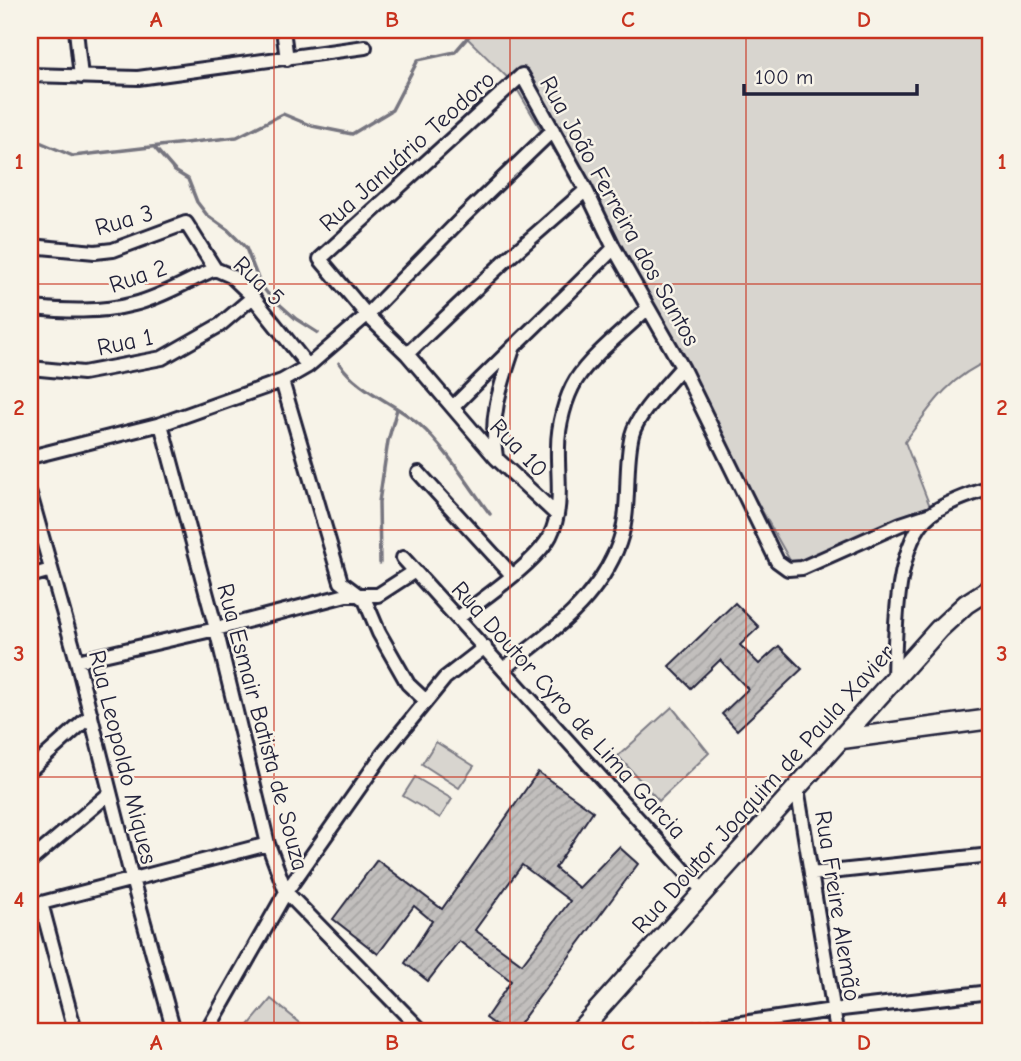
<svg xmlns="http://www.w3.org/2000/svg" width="1021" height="1061" viewBox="0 0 1021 1061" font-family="'Comic Neue',sans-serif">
<defs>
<pattern id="building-hatch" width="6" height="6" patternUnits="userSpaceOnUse" patternTransform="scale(1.75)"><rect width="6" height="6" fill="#c2bfbd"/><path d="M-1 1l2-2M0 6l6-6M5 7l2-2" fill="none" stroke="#a6a4a3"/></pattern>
</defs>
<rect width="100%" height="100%" fill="#f7f3e8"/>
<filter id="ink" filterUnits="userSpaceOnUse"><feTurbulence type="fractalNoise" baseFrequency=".0143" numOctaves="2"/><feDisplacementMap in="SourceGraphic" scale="14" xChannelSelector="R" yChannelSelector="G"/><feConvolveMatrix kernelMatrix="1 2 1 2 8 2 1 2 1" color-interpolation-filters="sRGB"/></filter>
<g filter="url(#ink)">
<!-- park -->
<path fill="#d8d5cf" stroke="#7d7c85" stroke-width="2" d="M459 30H991V360C949 376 930 407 905 442L931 509 792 564 684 372 514 84Z
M672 707 709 753 659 801 618 756Z
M436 742 474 766 459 788 422 764Z
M415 777 452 799 440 818 403 796Z
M271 999 310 1031H244Z"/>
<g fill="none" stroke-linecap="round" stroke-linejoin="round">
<!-- stream -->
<path stroke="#76747f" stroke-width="3.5" d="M30 138 73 156 237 137 283 114 312 126 352 134 392 110 418 60 455 52 474 30
M155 148 175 171 188 179 197 202 207 215 228 230 246 248 260 284 268 294 296 319 318 333
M339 363C359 392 394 402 420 425 445 447 469 486 490 514
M380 563 379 502 388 441 397 409"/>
</g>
<!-- building -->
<path fill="url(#building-hatch)" stroke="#22223b" stroke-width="2" fill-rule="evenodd" d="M735 603 759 627 740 645 759 664 779 646 802 669 737 730 722 714 748 689 720 660 691 688 669 666Z
M538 772 593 811 555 868 579 888 619 847 638 864 514 1031H504L486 1018 511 981 459 941 428 981 405 963 432 921 414 906 378 954 333 919 377 860 442 909ZM522 865 570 901 522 964 475 930Z"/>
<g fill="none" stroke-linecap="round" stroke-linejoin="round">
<!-- minor casing -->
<g stroke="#22223b" stroke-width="18">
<path id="minor" d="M76 30 81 77
M283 30 287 59
M30 75 138 78 365 47
M30 246 95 252 113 250 186 223 215 269 231 276 253 297 308 366
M30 308C65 311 100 313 134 304 162 297 189 280 215 269
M407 354 505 261 586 190
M30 368 83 373 162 358 220 325 253 297
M282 381 341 582 365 600 379 633 408 684 426 701
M453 407C506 353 561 302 614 248
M161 424 216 629 268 844 286 892 422 1031
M30 457 161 424 282 381 308 366 367 315 462 218 553 130
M496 457C489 416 501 385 514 346
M419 473 512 575
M30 494 77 661 132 879 174 1031
M557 515 496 458 407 354 367 315 320 259 522 75 586 190 614 248 682 367 777 561 788 569 802 568 901 524 931 514
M403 558 703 891
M30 576 51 570
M458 618C483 598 535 564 550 536 564 508 557 477 558 447 558 426 565 398 576 380 591 356 627 328 648 308
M77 661 216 629 346 595H378L415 571
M503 669C549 634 592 605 616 551 633 513 623 473 632 435 637 414 668 384 682 367
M894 681C895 638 894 542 931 514 946 503 974 493 991 488
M30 770 91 715
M797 788 837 1031
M30 861 110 793
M811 874 991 855
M41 903 75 1031
M30 906 268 844
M207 1031 286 892 383 754 445 678 485 647
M686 1031 833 1010 991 992"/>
</g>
<!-- secondary casing -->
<g stroke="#22223b" stroke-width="23">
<path id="secondary" d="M842 739 991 719
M579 1031 939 629 966 604 991 588"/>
</g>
<!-- minor -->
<use href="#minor" stroke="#f7f3e8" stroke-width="12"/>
<!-- secondary -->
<use href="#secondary" stroke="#f7f3e8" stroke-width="18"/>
</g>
</g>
<!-- grid -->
<path fill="none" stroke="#c8321e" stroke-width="2" stroke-opacity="0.55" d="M274 30V1031M510 30V1031M746 30V1031M30 284H991M30 530H991M30 777H991"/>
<g text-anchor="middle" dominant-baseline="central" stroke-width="5" stroke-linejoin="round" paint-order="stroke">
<!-- street labels -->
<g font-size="24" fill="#22223b" stroke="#f7f3e8">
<text transform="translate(407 151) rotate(-42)">Rua Januário Teodoro</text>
<text transform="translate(620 211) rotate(61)">Rua João Ferreira dos Santos</text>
<text transform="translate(124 220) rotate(-16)">Rua 3</text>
<text transform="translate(138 276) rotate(-19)">Rua 2</text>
<text transform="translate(259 281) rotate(44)">Rua 5</text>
<text transform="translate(125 342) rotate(-12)">Rua 1</text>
<text transform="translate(519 448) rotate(46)">Rua 10</text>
<text transform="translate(569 710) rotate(48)">Rua Doutor Cyro de Lima Garcia</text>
<text transform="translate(263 727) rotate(75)">Rua Esmair Batista de Souza</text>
<text transform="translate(123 757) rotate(76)">Rua Leopoldo Miques</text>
<text transform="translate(763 789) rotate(-48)">Rua Doutor Joaquim de Paula Xavier</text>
<text transform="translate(838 906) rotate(81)">Rua Freire Alemão</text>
</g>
</g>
<!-- margin -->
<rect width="1021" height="1061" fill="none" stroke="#f7f3e8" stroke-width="77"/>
<!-- scale -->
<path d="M744 84v10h173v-10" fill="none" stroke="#22223b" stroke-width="3.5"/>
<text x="755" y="84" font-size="21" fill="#22223b" stroke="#f7f3e8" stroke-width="5" paint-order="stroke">100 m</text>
<rect x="38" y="38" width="944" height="985" fill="none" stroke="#c8321e" stroke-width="2.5"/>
<g font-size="23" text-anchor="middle" font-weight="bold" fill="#c8321e">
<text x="156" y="27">A</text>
<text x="392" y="27">B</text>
<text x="628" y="27">C</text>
<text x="864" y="27">D</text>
<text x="19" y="169">1</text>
<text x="1002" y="169">1</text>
<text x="19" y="415">2</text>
<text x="1002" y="415">2</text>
<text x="19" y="661">3</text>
<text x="1002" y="661">3</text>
<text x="19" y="907">4</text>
<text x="1002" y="907">4</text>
<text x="156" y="1050">A</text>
<text x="392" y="1050">B</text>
<text x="628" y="1050">C</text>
<text x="864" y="1050">D</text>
</g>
</svg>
